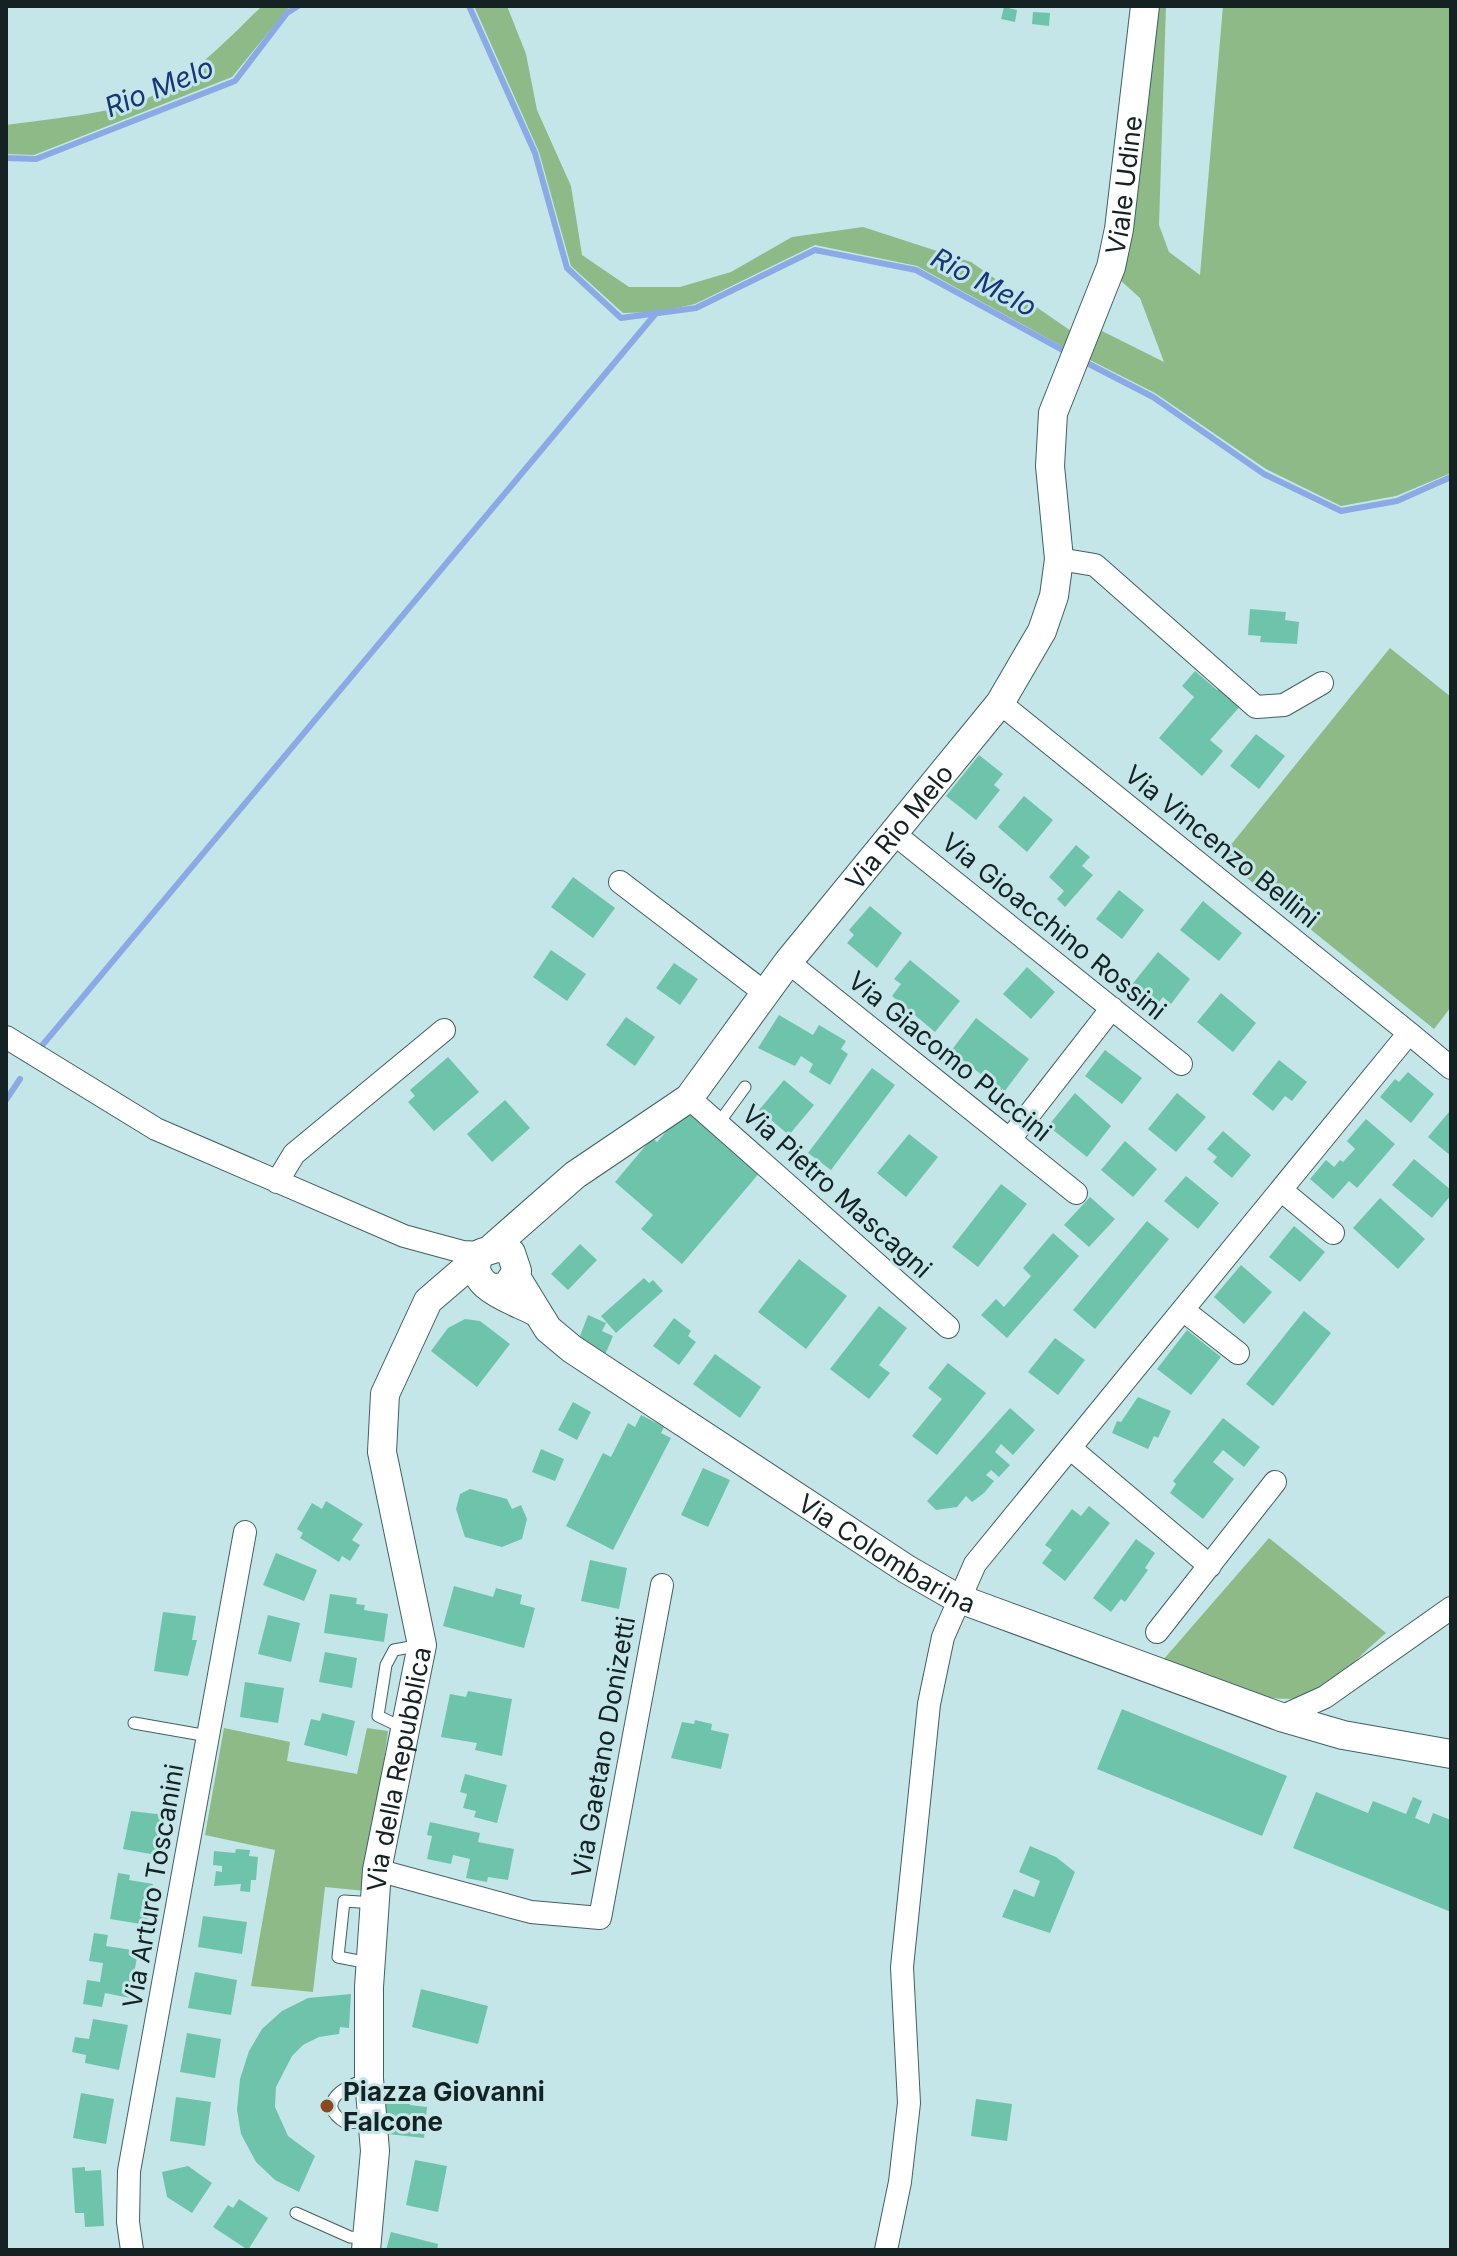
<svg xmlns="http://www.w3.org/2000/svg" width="1457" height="2256" viewBox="0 0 1457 2256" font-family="Inter,sans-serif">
<rect width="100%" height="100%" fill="#c4e6e9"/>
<!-- green -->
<path fill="#8dba87" d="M262 6H290L232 77 34 155 6 154V125C42 120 115 113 146 99 192 78 227 40 262 6Z
M474 6H507L526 54 537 110 571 186 582 255 629 287H680L731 272 792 237 863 227 971 262 1074 333 1067 349 917 266 815 245 695 304 657 312 623 313 571 266 539 152Z
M1156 6H1166L1159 225 1169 252 1200 275 1223 6H1451V473L1396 496 1341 506 1266 469 1155 393 1086 358 1100 330 1164 362 1140 298 1120 280Z
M1390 648 1451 697V1007L1434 1029 1221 857Z
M1269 1538 1386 1633C1364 1651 1341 1678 1315 1692 1276 1715 1203 1674 1163 1660Z
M224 1728 290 1742 287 1761 357 1774 367 1728 388 1731 366 1891 325 1887 313 1992 251 1986 275 1850 205 1835Z"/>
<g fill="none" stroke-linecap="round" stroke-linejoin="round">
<!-- stream -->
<path stroke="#8ba9e4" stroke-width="6" d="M469 6 535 153 567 268 621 318 696 308 815 250 916 270 1070 354
M6 158 36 159 235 81 287 13 298 6
M1083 361 1153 397 1264 474 1341 511 1397 501 1451 477
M40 1048 657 312
M6 1100 20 1079"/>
</g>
<!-- building -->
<path fill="#6ec4aa" d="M1004 7 1017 10 1015 22 1001 19Z
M1033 12 1050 13 1049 26 1032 24Z
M1250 609 1286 612 1285 620 1299 622 1297 644 1260 642 1261 636 1248 635Z
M1195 671 1217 690 1222 684 1243 703 1210 740 1223 751 1202 776 1159 738 1194 697 1182 686Z
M1256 734 1285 756 1259 789 1230 766Z
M979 755 1003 774 994 785 1000 790 976 820 946 796Z
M1024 796 1053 820 1027 852 998 827Z
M1076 845 1090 857 1082 866 1093 875 1065 907 1057 899 1064 891 1049 877Z
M573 877 615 908 593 938 551 907Z
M1119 890 1144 910 1122 939 1096 919Z
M1203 901 1242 933 1219 961 1180 930Z
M870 906 902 933 877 968 847 943 854 935 849 930Z
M551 950 586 974 567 1001 533 977Z
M1158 952 1190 979 1171 1004 1163 997 1155 1007 1130 987Z
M910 960 960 1001 935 1032 892 996 901 984 894 979Z
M674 963 698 979 680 1005 656 988Z
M1027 967 1055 992 1031 1019 1003 994Z
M1221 993 1256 1023 1233 1052 1197 1022Z
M779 1015 813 1035 819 1025 846 1041 841 1049 848 1054 830 1085 809 1072 813 1064 801 1056 795 1066 758 1048Z
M626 1017 655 1037 635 1066 606 1045Z
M976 1018 1029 1059 1004 1092 951 1051Z
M1105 1050 1142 1078 1122 1104 1085 1076Z
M448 1057 479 1092 434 1131 408 1102 415 1096 410 1090Z
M1279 1060 1307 1082 1292 1101 1285 1096 1273 1111 1252 1094Z
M872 1068 895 1085 831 1170 808 1153Z
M1408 1072 1434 1094 1411 1123 1380 1097 1395 1079 1399 1082Z
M784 1080 814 1105 789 1135 759 1110Z
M1075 1093 1111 1126 1087 1157 1048 1126Z
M1177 1093 1206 1117 1176 1152 1148 1129Z
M505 1100 530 1128 492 1162 467 1134Z
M1449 1112 1451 1113V1156L1428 1137Z
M694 1115 761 1171 682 1264 641 1229 653 1215 615 1182 652 1138 657 1142 678 1118Z
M1366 1119 1395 1144 1357 1188 1349 1181 1333 1199 1310 1179 1326 1160 1334 1167 1340 1160 1343 1162 1355 1149 1347 1141Z
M1223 1131 1251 1155 1232 1178 1213 1162 1217 1157 1207 1149Z
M909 1134 938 1157 906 1197 877 1173Z
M1125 1141 1157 1169 1133 1197 1101 1170Z
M1414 1159 1451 1190V1195L1432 1218 1392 1185Z
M1186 1176 1219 1203 1198 1229 1164 1201Z
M1001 1184 1027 1204 978 1267 952 1247Z
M1090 1197 1115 1219 1089 1247 1064 1225Z
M1380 1198 1425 1239 1398 1269 1353 1228Z
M1147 1221 1169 1239 1095 1329 1073 1310Z
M1294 1226 1325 1252 1300 1282 1269 1257Z
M1053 1233 1079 1256 1007 1338 981 1315 996 1299 1004 1307 1031 1276 1023 1268Z
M580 1244 597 1260 568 1290 551 1274Z
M799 1259 847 1296 806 1349 758 1312Z
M1241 1265 1272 1292 1244 1324 1214 1297Z
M644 1278 649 1283 653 1280 663 1291 616 1333 601 1316Z
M879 1306 907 1328 879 1365 890 1373 869 1399 830 1369Z
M1304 1311 1331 1333 1273 1406 1246 1384Z
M588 1315 606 1323 602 1331 613 1336 605 1355 577 1344Z
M674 1318 691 1331 688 1336 696 1342 679 1365 653 1346Z
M465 1319 480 1321 510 1344 477 1387 431 1351 448 1328Z
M1187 1330 1221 1357 1191 1395 1157 1369Z
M1055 1338 1085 1360 1058 1395 1028 1372Z
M715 1354 761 1387 740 1418 693 1384Z
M948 1363 986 1393 937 1455 912 1436 942 1399 928 1388Z
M1138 1397 1171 1411 1158 1438 1154 1436 1148 1449 1112 1433 1117 1421 1121 1422Z
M573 1402 591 1412 577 1440 558 1430Z
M1010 1408 1035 1430 1013 1455 1001 1444 995 1452 1010 1465 999 1477 991 1470 986 1475 994 1481 984 1493 972 1502 966 1496 957 1507 936 1510 927 1501Z
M641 1415 664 1427 661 1433 671 1438 613 1550 566 1526 603 1453 611 1457 628 1423 635 1427Z
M1223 1418 1260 1447 1244 1467 1223 1450 1213 1462 1234 1479 1203 1519 1170 1493 1176 1484 1173 1481Z
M541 1449 564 1459 555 1481 532 1472Z
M703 1468 730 1480 708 1527 681 1515Z
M470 1489 507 1499 512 1509 521 1505 527 1519 522 1539 502 1547 465 1537 456 1509 460 1494Z
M326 1501 363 1524 352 1540 360 1545 350 1561 342 1556 339 1562 300 1538 303 1533 297 1529 312 1503 322 1509Z
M1089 1506 1110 1523 1065 1581 1042 1563 1052 1550 1045 1545 1072 1509 1081 1516Z
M1136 1539 1155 1553 1145 1568 1148 1570 1125 1602 1121 1599 1111 1612 1093 1598Z
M276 1553 317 1570 304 1601 263 1585Z
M590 1560 627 1568 619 1609 581 1601Z
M454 1586 493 1597 496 1588 522 1595 520 1604 535 1608 524 1648 443 1626Z
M330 1594 357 1598 356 1604 365 1605 364 1610 388 1614 384 1642 324 1633Z
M163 1612 196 1616 192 1640H197L188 1676 154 1671Z
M268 1615 300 1623 291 1662 258 1654Z
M325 1652 357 1658 352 1688 319 1682Z
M245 1682 284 1688 278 1723 240 1717Z
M468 1691 512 1699 502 1756 475 1750 477 1743 441 1737 450 1694 466 1697Z
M1122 1709 1287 1776 1262 1836 1097 1769Z
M322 1713 355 1721 347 1756 304 1745 311 1719 320 1721Z
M695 1720 712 1724 711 1730 729 1734 721 1769 671 1758 682 1722 694 1724Z
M465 1774 507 1785 497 1823 474 1817 476 1811 463 1808 467 1794 460 1792Z
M1316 1792 1368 1813 1373 1801 1406 1814 1413 1797 1422 1801 1415 1818 1429 1824 1433 1813 1451 1820V1912L1293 1848Z
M131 1811 165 1815 156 1855 123 1849Z
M430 1822 480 1833 478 1842 514 1849 508 1880 488 1877 487 1882 466 1878 470 1859 453 1855 451 1864 427 1859 432 1836 427 1835Z
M1030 1846 1056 1857 1075 1872 1050 1933 1002 1917 1014 1889 1034 1897 1040 1881 1019 1872Z
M236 1849 250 1850 249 1856 258 1857 256 1880H251L250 1892 240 1891 241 1884 214 1886 216 1871 222 1872V1866L213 1865 214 1851 235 1853Z
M118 1873 130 1875 129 1880 153 1884 147 1925 110 1919Z
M203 1916 247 1922 242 1954 198 1947Z
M94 1933 108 1935 106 1946 138 1951 130 1998 105 1993 102 2007 83 2004 87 1980 100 1982 103 1963 89 1961Z
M195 1972 237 1980 231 2015 188 2008Z
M421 1989 488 2006 478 2044 412 2027Z
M351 1994 349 2028 340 2027 339 2034 319 2037 303 2045 292 2056 276 2087 275 2107 288 2136 315 2156 299 2192 275 2180 256 2162 241 2134 237 2110 240 2079 249 2051 262 2029 282 2011 308 1998Z
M93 2019 128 2025 119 2070 85 2063 86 2055 72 2052 75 2037 89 2039Z
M187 2033 221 2039 215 2078 180 2072Z
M81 2093 114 2099 106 2144 73 2138Z
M383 2096 410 2099V2105L427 2107 424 2138 388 2134 389 2121 381 2120Z
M176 2097 211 2102 205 2146 170 2141Z
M976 2099 1012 2104 1007 2141 971 2136Z
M415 2160 447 2166 438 2212 406 2205Z
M188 2166 212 2183 192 2213 167 2197 162 2172Z
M85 2167V2171L101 2170 104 2226 85 2227 84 2213H75L72 2168Z
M239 2199 268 2218 248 2250 213 2227 228 2205 233 2208Z
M391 2232 438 2244 437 2250H386Z"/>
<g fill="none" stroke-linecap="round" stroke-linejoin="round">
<!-- service casing -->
<g stroke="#416062" stroke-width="13">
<path id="service" d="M718 1124 745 1087
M134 1723 208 1736
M405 1729 378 1716 386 1665 394 1650 422 1645
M369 1963 338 1957 344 1901 375 1903
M369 2079C347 2084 312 2103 346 2123L372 2121
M296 2213 350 2237 367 2238"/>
</g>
<!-- minor casing -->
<g stroke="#416062" stroke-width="24">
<path id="minor" d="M1059 559 1095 565 1256 707 1284 705 1322 683
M892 832 1181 1064
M620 882 765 993
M788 962 1076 1193
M1409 1033 1451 1068
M6 1037 156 1129 404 1236 463 1252 481 1253
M689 1098 948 1327
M1010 1139 1112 1008
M277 1182 294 1154 444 1030
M1281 1190 1333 1233
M1183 1310 1238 1353
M1070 1448 1210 1566
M1157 1632 1275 1482
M1281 1717 1325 1697 1451 1608
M377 1870 531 1912 600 1918 662 1585
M132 2250 128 2222 129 2171 245 1532
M886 2250 900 2182 909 2103 902 1967 929 1704 943 1637 975 1564 1409 1033 1000 703"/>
</g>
<!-- tertiary casing -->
<g stroke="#416062" stroke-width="30">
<g id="tertiary">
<path id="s1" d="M493 1247 575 1175 689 1098 788 962 1000 703 1042 631 1054 596 1059 559 1050 466 1053 413 1111 267 1119 229 1145 6"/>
<path id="s2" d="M516 1277 548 1329 572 1349 908 1570 957 1598 1281 1717 1343 1735 1451 1754"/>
<path d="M493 1288 506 1287 517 1271 511 1253 500 1247 481 1253C460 1284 513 1300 534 1311"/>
<path id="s3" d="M366 2250 375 2151 369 2079V1987L377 1870 422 1645 382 1452 385 1394 428 1301 478 1258"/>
</g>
</g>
<!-- service -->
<use href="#service" stroke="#fff" stroke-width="11"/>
<!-- minor -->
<use href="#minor" stroke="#fff" stroke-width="22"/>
<!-- tertiary -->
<use href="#tertiary" stroke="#fff" stroke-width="28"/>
</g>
<!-- markers -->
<circle fill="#8b481b" stroke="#c4e6e9" stroke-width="3" cx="327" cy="2106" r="8"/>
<g text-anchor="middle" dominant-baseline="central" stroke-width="6" stroke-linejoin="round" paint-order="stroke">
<!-- street labels -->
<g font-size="26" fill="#152223" stroke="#c4e6e9">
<text stroke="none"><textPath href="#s1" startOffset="1294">Viale Udine</textPath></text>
<text stroke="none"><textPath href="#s1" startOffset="590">Via Rio Melo</textPath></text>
<text transform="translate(1222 846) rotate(39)">Via Vincenzo Bellini</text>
<text transform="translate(1054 926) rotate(39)">Via Gioacchino Rossini</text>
<text transform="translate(950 1056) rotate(39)">Via Giacomo Puccini</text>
<text transform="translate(837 1191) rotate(42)">Via Pietro Mascagni</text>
<text stroke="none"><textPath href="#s2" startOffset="468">Via Colombarina</textPath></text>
<text transform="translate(603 1747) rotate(-80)">Via Gaetano Donizetti</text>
<text stroke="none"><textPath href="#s3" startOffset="484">Via della Repubblica</textPath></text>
<text transform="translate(153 1886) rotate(-80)">Via Arturo Toscanini</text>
</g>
<!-- poi labels -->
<g font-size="26" font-weight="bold" fill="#152223" stroke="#c4e6e9" text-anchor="start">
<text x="343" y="2091">Piazza Giovanni<tspan x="343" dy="30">Falcone</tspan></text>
</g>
<!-- water labels -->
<g font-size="28" font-style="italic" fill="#17357a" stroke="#c4e6e9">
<text transform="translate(159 87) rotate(-22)">Rio Melo</text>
<text transform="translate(984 282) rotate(28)">Rio Melo</text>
</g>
</g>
<!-- border -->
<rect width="1457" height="2256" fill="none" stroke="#152223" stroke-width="16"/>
</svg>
